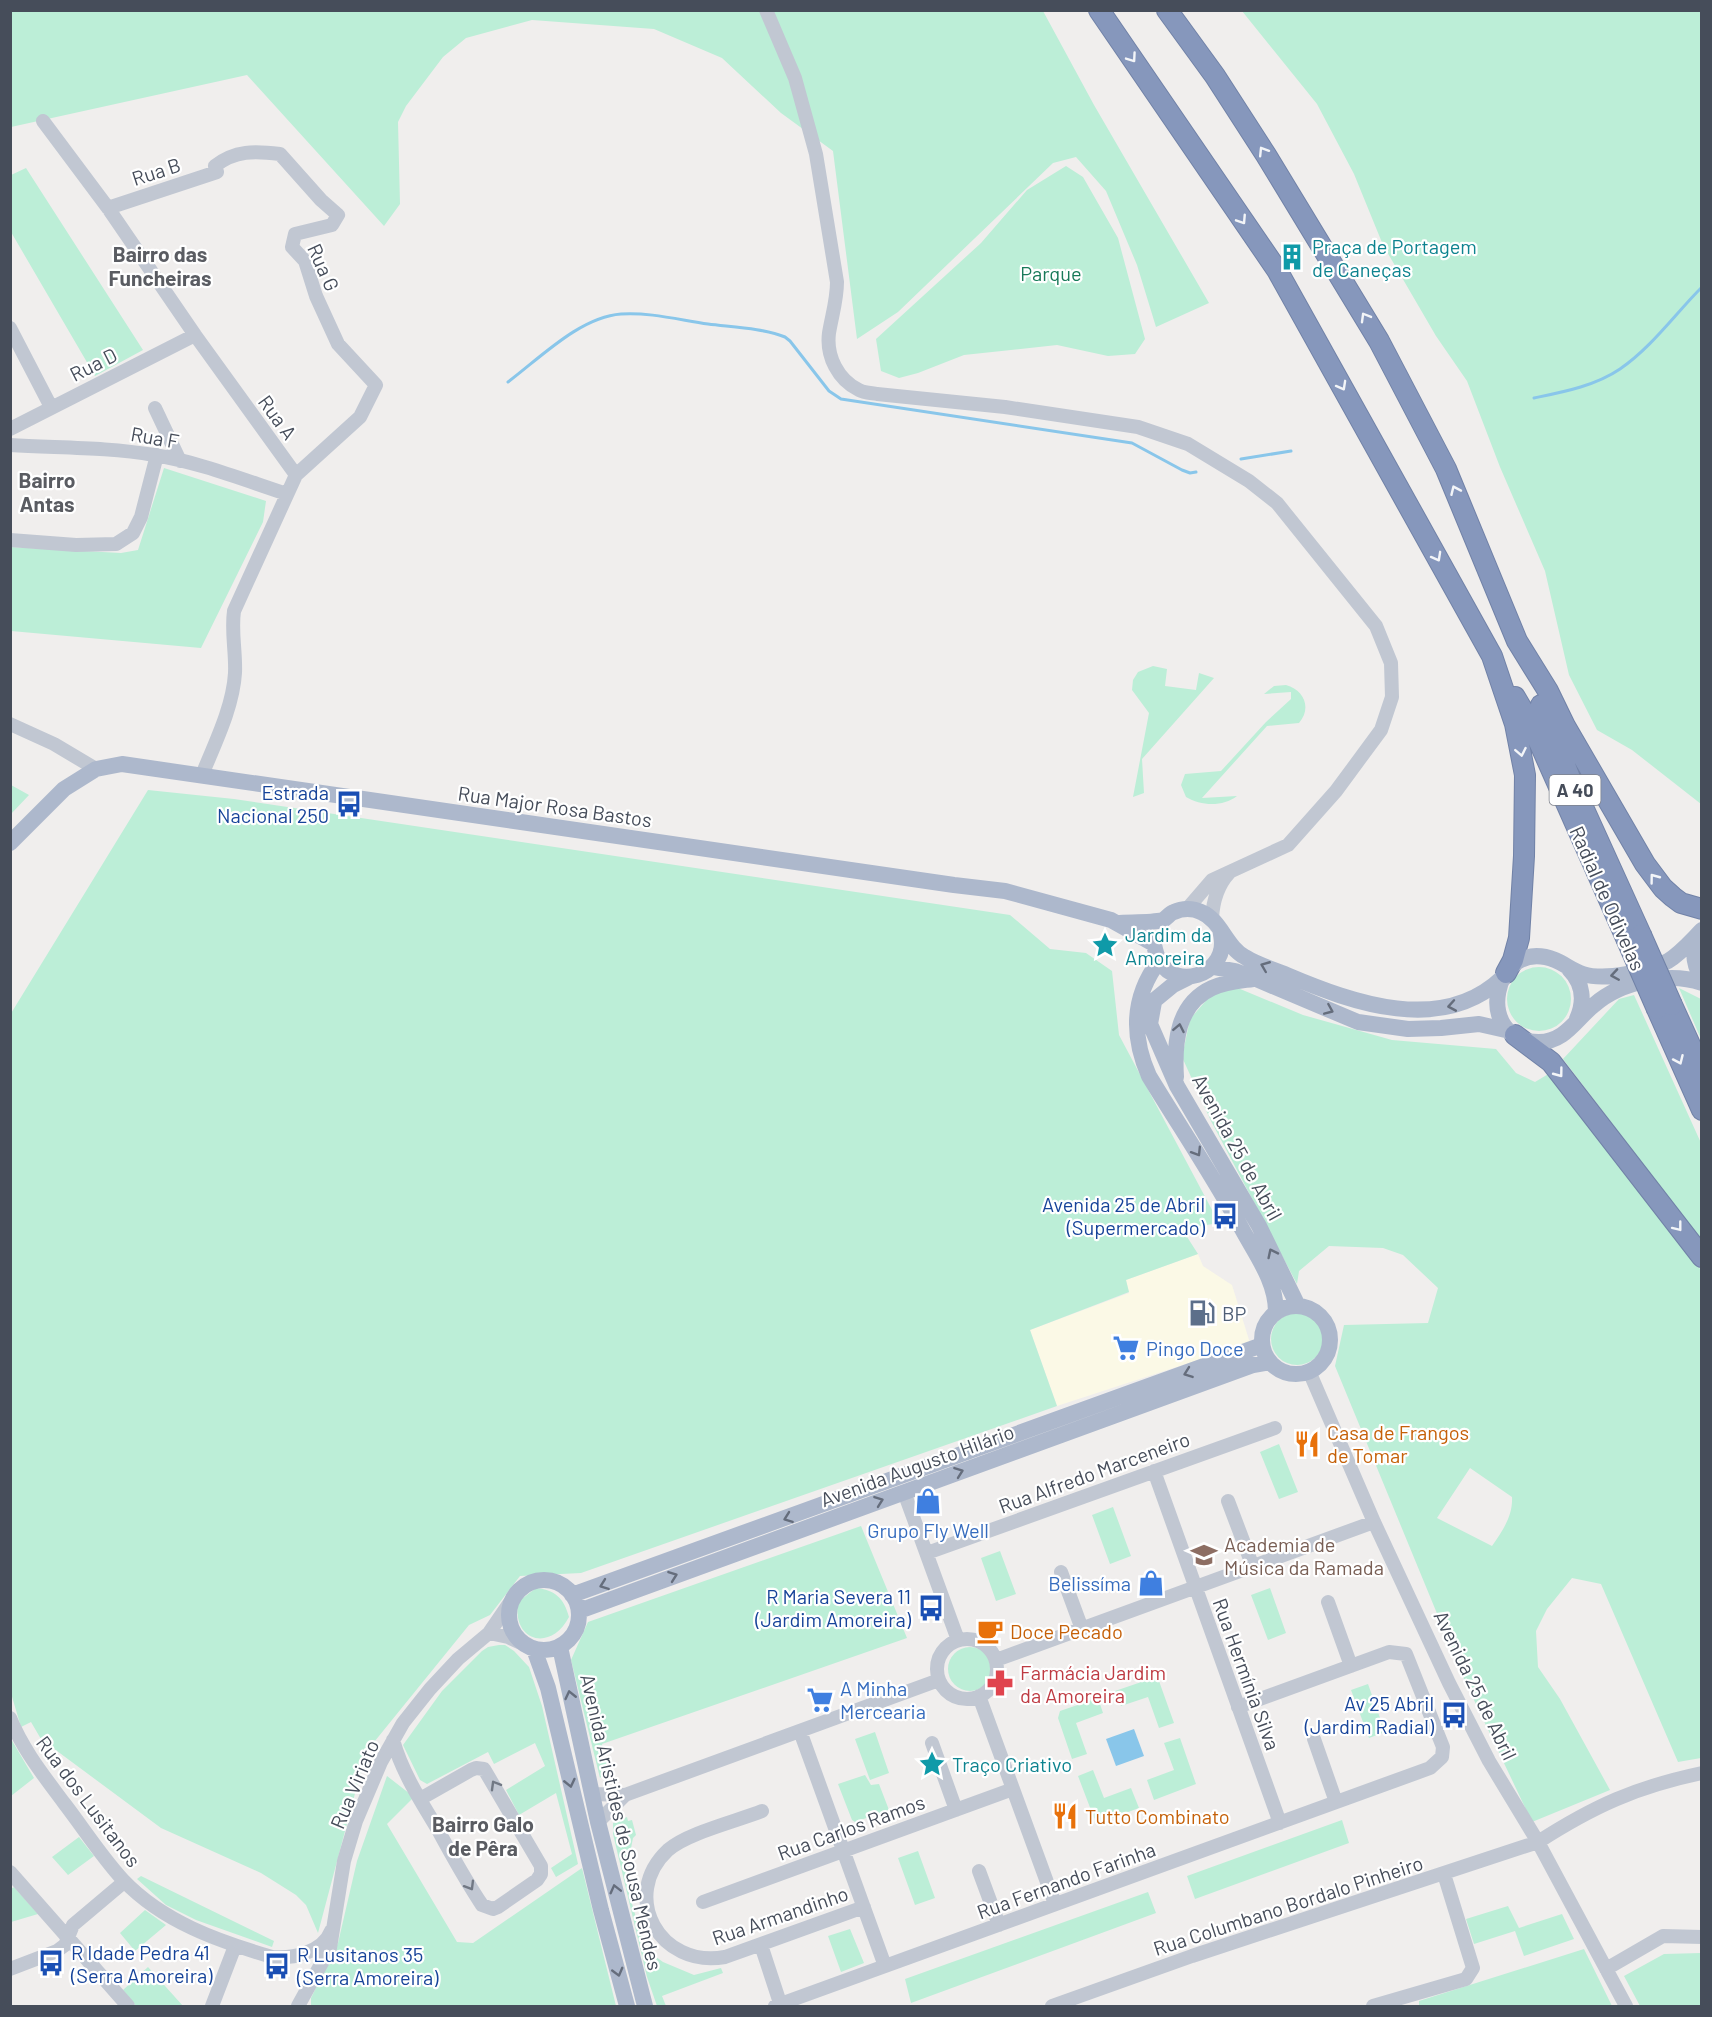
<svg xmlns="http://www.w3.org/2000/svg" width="1712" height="2017" viewBox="0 0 1712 2017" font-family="Barlow,sans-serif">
<rect width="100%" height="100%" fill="#f0eeed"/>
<!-- commercial -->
<path fill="#fbf9e6" d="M1198 1254 1203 1266 1232 1285 1250 1343 1057 1406 1030 1330 1129 1293 1126 1280Z"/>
<!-- green -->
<path fill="#bceed7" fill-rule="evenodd" d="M10 11H1043L1094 105 1209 303 1156 327 1137 265 1106 191 1076 157 1053 163 898 312 857 339 833 151 781 113 722 58 654 29 532 20 466 38 443 57 406 106 398 122 400 204 384 226 247 75 11 127Z
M1242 11H1701V804L1632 750 1597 730 1569 675 1545 571 1500 467 1467 381 1436 336 1383 245 1354 174 1317 104Z
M1066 166 1083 177 1118 238 1145 339 1135 354 1108 356 1057 345 964 355 918 373 899 378 881 371 876 339 981 243 1027 190Z
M26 168 143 350 95 376 11 232V175Z
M164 468 266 501 263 522 201 648 11 631 10 547 121 553 138 550Z
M1153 666 1167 669 1165 686 1196 690 1199 673 1214 678 1142 759 1144 793 1133 797 1149 713 1132 690 1133 680 1138 672Z
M1286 685C1304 690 1312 708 1299 723L1267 726 1202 798 1237 796C1223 807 1201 806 1186 797L1181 785 1185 774 1221 771 1266 722 1291 699V692L1264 694 1274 686Z
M11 785 29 795 11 814Z
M148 790 234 799 1010 915 1050 949 1086 953 1112 971 1119 1035 1219 1223 1182 1229 1198 1254 1126 1280 1129 1292 1030 1330 1057 1406 581 1573 520 1576 490 1615 469 1625 366 1752 318 1933 306 1905 296 1895 261 1873 161 1828 53 1748 48 1751 31 1722 21 1727 10 1690V1015Z
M1507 999a32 32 0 1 1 64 0a32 32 0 1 1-64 0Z
M1233 986 1303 1015 1392 1040 1496 1049 1516 1073 1535 1082 1550 1073 1701 1270V1758L1678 1762 1601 1584 1572 1578 1547 1609 1536 1631 1538 1667 1560 1699 1610 1790 1532 1822 1464 1679 1335 1366 1344 1325 1428 1323 1438 1288 1403 1255 1383 1248 1329 1246 1299 1271 1297 1284 1211 1121 1182 1057 1190 1019 1210 996ZM1470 1468 1512 1497C1513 1516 1503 1530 1492 1546L1437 1518Z
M1679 988 1701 999V1039Z
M1634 995 1701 1143V1240L1563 1059 1619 999Z
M1271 1339a26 26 0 1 1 52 0a26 26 0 1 1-52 0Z
M1279 1444 1298 1492 1279 1499 1260 1452Z
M1113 1507 1131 1556 1110 1564 1092 1515Z
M861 1526 907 1638 602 1744 608 1770 600 1778 571 1660 588 1622Z
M1000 1551 1016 1594 996 1601 981 1558Z
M536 1588C555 1590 564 1598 569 1617 551 1652 512 1642 518 1602Z
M1270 1588 1286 1633 1268 1640 1251 1595Z
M499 1645H505L514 1651 529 1667 542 1706 578 1864 556 1877 551 1868 572 1854 556 1793 519 1815 506 1790 545 1766 535 1743 494 1764 488 1752 427 1784 420 1780 403 1745 442 1691 482 1651 488 1647Z
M948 1669a22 22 0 1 1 44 0a22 22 0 1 1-44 0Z
M1153 1678 1159 1681 1174 1723 1159 1728 1148 1697 1121 1706 1115 1691Z
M1368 1684 1385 1732 1369 1738 1351 1690Z
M1098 1698 1103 1713 1076 1723 1087 1754 1072 1759 1058 1718 1060 1711Z
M875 1732 889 1773 870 1780 855 1739Z
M1180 1738 1196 1784 1154 1800 1147 1780 1174 1770 1164 1743Z
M11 1739 34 1778 11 1796H10Z
M1093 1770 1104 1798 1131 1788 1139 1808 1101 1822 1094 1818 1078 1776Z
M865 1775 871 1785 879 1784 889 1810 855 1822 852 1820 838 1784Z
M387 1776 414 1797 387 1824 457 1942 473 1943 582 1868 616 2006H311V1998L338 1943 357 1861Z
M627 1817 628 1821 632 1820 636 1835 633 1838 625 1879 645 1949 663 1962 694 1975 721 1968 723 1973 662 1996 666 2006H657L647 1977 613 1834V1823Z
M1342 1820 1349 1843 1195 1899 1187 1876Z
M79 1837 94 1856 68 1875 52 1857Z
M918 1851 935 1898 915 1905 898 1858Z
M141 1876 274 1941 272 1947 196 1920 166 1905 137 1879Z
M14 1887 38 1914 11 1922V1889Z
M1148 1892 1156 1913 911 2003 905 1979Z
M1508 1906 1519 1928 1562 1914 1574 1939 1524 1956 1515 1931 1474 1944 1466 1919Z
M145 1910 166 1925 135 1951 120 1933Z
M850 1929 864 1963 841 1972 828 1936Z
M1584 1949 1612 2006H1419V2001Z
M1701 1953V2006H1640L1624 1976 1664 1954Z
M148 1967 183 2006H136L123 1990Z"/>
<!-- water -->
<path fill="#89c6ea" d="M1134 1729 1144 1756 1116 1766 1106 1739Z"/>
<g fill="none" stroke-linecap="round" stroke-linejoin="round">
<!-- stream -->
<path stroke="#89c6ea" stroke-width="3" d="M508 382C540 358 580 317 621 314 649 312 680 320 708 324 731 327 763 328 785 337L790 341 829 391 841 399 1132 443 1182 470 1190 473 1196 472
M1534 398C1563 392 1595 386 1620 369 1652 347 1675 314 1702 287
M1241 459 1291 451"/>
<!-- highway casing -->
<g stroke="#7182a7" stroke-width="22">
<path id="highway" d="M1099 10 1277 270 1492 656 1515 724 1525 775 1524 856 1519 938 1513 960 1506 973
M1167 10 1215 76 1266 155 1379 341 1446 469 1517 641 1548 691 1565 726 1645 864 1663 888 1673 897 1681 903 1702 909
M1515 697 1532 726 1626 938
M1541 705 1572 783 1641 935
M1672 1005 1702 1071
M1657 1009 1702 1110
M1515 1035 1551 1062 1702 1257"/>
</g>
<!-- minor -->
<path stroke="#c1c7d2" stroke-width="14" d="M766 10 795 78 816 154 837 282C837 300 832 315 829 333 826 356 838 380 859 390 864 393 872 393 877 394L1005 407 1138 427 1188 444 1249 481 1277 503 1376 626 1391 663 1392 697 1381 730 1336 791 1288 845 1212 880 1187 909
M43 121 108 208 195 335 296 475 234 611C231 632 236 652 235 673 233 707 215 743 202 775
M108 208 217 172 215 166C235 150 255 151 280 154L321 200 338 215 332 225 295 234 292 247 305 261 316 296 338 344 376 385 360 417 296 475
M10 328 51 407
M155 408 180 461
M10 429 195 335
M10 445C58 448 107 447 154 455 199 462 244 480 287 494
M10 540 76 545 116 544 133 533 141 517 157 455
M10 724 54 744 96 769
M1212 918C1213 901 1217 886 1229 873
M1309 1371 1374 1522 1449 1683 1489 1761 1538 1842 1626 2006
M1154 1471 1280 1823
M904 1492 958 1640
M1228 1501 1253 1567
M927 1553 1275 1428
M1061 1572 1082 1629
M1328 1602 1351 1666
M489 1633 508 1637 523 1644
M937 1669a30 30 0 1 1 60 0a30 30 0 1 1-60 0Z
M996 1660 1374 1522
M979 1696 1055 1904
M10 1718C23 1750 44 1776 64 1803 84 1829 101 1856 123 1880 163 1922 218 1941 272 1957 293 1959 323 1952 331 1931
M800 1731 885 1966
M1314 1739 1336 1802
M393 1740C402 1772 420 1800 437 1828 451 1854 466 1881 482 1905L493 1909 498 1907 537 1880 541 1874V1866L484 1769 476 1768 471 1770 420 1799
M932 1743 956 1810
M592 1794 625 1795 939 1680
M762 1811C737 1821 687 1833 668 1850 619 1896 660 1969 725 1957L864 1907
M598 1822 625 1795
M979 1871 999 1925
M10 1872 128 2006
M703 1902 1013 1789
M761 1945 781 2006
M10 1969 57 1951 65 1945 73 1925 124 1882
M1606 1969 1663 1936 1702 1937
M212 2006 235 1946
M298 2006 330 1948 344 1861 356 1821 381 1762 403 1723 430 1689 458 1659 489 1633 513 1598
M775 2006 1430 1768 1442 1757 1443 1747 1406 1654 1389 1652 1238 1707
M1052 2006 1192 1956 1538 1842C1594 1806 1636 1787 1702 1773
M1373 2006 1466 1979 1473 1968 1444 1874"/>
<!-- major -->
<path stroke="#adb8cc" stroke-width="16" d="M10 843 64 789 96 769 122 764 954 885 1005 891 1111 920 1154 944C1155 950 1157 957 1160 962 1177 990 1222 975 1222 943 1222 939 1221 934 1220 929
M1117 923C1130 922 1152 923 1163 920 1167 918 1170 913 1174 912 1182 908 1193 908 1201 912 1221 920 1226 947 1245 957 1257 965 1273 969 1287 975 1353 1003 1442 1035 1502 978
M1702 930C1691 941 1681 953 1668 961 1648 972 1605 981 1583 974 1573 971 1565 964 1555 960 1492 935 1472 1043 1539 1042 1565 1042 1576 1019 1594 1005 1620 982 1668 971 1702 983
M1699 935C1692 949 1693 964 1702 979
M1159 961C1132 997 1131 1035 1149 1076 1180 1127 1213 1176 1242 1229 1256 1255 1276 1281 1276 1312
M1213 967 1235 971 1256 979 1358 1022 1408 1029 1441 1028 1479 1024 1510 1031
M1569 969C1583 983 1585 1001 1577 1019
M1189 977 1173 985 1156 999 1154 1002 1150 1024 1177 1086 1259 1226 1298 1306
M1176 1077C1174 1043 1177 1004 1212 988 1225 982 1239 981 1253 979
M1262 1340a34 34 0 1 1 68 0a34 34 0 1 1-68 0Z
M509 1615a35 35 0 1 1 70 0a35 35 0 1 1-70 0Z
M572 1595 1262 1345
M579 1611 1253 1365 1270 1362
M560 1647 598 1822 645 2006
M534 1649 548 1688 601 1910 627 2006"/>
<!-- highway -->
<use href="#highway" stroke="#8697bc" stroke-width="20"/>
<!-- highway-bridge casing -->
<g stroke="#7182a7" stroke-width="22" stroke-linecap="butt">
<path id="highway-bridge" d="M1641 935 1672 1005
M1626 938 1657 1009"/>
</g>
<!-- highway-bridge -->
<use href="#highway-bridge" stroke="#8697bc" stroke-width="20"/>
</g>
<!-- one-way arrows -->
<defs><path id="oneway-chevron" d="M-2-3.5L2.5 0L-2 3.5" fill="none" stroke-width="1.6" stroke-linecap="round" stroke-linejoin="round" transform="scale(1.5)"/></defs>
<g stroke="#f3f5f8">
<use href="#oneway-chevron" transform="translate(1132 58) rotate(55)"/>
<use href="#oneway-chevron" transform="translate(1263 151) rotate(-122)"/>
<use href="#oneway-chevron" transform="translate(1242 220) rotate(57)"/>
<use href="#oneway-chevron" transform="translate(1365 317) rotate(-120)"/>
<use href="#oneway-chevron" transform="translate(1342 386) rotate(61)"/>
<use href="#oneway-chevron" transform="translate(1455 490) rotate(-114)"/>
<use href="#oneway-chevron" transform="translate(1437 557) rotate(61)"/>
<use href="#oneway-chevron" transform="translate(1521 752) rotate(79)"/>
<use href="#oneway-chevron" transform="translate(1654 878) rotate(-127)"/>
<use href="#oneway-chevron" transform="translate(1679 1060) rotate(66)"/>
<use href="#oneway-chevron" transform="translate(1559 1073) rotate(53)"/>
<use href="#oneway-chevron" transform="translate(1678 1227) rotate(52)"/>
</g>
<g stroke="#656d7c">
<use href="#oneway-chevron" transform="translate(1265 966) rotate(-158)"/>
<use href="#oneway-chevron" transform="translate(1615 975) rotate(171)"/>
<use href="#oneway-chevron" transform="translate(1452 1006) rotate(170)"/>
<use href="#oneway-chevron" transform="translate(1329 1010) rotate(23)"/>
<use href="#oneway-chevron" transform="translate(1179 1028) rotate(-79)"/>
<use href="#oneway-chevron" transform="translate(1197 1152) rotate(58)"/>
<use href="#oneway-chevron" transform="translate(1272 1253) rotate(-116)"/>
<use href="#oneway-chevron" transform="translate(1188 1373) rotate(160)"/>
<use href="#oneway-chevron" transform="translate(959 1472) rotate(-20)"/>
<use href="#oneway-chevron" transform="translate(879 1501) rotate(-20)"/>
<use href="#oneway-chevron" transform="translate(788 1518) rotate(160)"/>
<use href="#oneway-chevron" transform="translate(673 1576) rotate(-20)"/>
<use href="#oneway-chevron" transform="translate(604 1585) rotate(160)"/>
<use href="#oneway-chevron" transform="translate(570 1695) rotate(-103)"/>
<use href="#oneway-chevron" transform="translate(570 1783) rotate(77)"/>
<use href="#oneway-chevron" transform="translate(615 1889) rotate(-104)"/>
<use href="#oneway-chevron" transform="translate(618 1972) rotate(75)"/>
</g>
<g stroke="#717884">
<use href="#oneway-chevron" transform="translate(495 1785) rotate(-120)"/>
<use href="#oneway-chevron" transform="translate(470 1886) rotate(59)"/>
</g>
<!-- icons -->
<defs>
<g id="building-bare" transform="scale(2.07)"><path d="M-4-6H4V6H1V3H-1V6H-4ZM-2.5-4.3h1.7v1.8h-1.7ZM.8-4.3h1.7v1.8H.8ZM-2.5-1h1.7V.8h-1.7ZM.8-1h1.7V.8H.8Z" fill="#0f9aa8" stroke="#fff" stroke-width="2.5" paint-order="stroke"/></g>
<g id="bus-bare" transform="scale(2.07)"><path d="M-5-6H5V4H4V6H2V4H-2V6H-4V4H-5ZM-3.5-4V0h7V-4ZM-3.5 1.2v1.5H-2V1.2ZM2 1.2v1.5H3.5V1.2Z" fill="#1a4fb4" stroke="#fff" stroke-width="2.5" paint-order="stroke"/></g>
<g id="sight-bare" transform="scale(2.07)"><path d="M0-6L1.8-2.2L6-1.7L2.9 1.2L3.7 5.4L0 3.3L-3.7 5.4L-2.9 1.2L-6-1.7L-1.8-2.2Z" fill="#0f9aa8" stroke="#fff" stroke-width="2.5" paint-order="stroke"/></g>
<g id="fuel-bare" transform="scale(2.07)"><path d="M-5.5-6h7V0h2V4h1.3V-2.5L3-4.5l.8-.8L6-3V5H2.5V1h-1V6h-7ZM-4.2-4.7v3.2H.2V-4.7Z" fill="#5c6f8a" stroke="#fff" stroke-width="2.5" paint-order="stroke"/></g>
<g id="supermarket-bare" transform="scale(2.07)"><path d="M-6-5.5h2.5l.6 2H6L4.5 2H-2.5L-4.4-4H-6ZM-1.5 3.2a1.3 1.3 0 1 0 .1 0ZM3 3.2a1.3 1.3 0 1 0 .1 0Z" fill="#3f7fe0" stroke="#fff" stroke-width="2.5" paint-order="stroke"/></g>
<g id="restaurant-bare" transform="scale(2.07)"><path d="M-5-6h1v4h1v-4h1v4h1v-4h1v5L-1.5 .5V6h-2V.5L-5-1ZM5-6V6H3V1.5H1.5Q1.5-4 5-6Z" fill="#e8710a" stroke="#fff" stroke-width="2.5" paint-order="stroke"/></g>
<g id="shop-bare" transform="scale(2.07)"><path d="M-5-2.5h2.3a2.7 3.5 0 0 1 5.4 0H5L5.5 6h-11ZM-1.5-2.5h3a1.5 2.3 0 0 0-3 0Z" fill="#3f7fe0" stroke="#fff" stroke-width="2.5" paint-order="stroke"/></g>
<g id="school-bare" transform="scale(2.07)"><path d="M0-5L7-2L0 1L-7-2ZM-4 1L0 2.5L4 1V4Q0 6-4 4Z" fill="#8d6e63" stroke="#fff" stroke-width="2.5" paint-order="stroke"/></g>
<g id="cafe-bare" transform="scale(2.07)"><path d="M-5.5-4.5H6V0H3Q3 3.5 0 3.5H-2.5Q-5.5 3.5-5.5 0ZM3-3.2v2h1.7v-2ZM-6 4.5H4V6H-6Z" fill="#e8710a" stroke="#fff" stroke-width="2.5" paint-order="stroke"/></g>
<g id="pharmacy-bare" transform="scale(2.07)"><path d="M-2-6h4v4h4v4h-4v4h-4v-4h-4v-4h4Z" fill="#e0444e" stroke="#fff" stroke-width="2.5" paint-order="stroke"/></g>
</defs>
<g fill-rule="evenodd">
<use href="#building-bare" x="1292" y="257"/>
<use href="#bus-bare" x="349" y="804"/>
<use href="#sight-bare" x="1105" y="945"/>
<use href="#bus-bare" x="1225" y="1216"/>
<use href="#fuel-bare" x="1202" y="1313"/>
<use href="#supermarket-bare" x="1126" y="1348"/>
<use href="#restaurant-bare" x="1307" y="1444"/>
<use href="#shop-bare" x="928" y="1501"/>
<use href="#school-bare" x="1204" y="1555"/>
<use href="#shop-bare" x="1151" y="1583"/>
<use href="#bus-bare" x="931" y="1608"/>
<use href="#cafe-bare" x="990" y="1631"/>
<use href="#pharmacy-bare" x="1000" y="1683"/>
<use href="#supermarket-bare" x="820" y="1700"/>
<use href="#bus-bare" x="1454" y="1715"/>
<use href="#sight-bare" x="932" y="1764"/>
<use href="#restaurant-bare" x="1065" y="1816"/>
<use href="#bus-bare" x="51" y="1963"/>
<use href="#bus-bare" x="277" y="1966"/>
</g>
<g text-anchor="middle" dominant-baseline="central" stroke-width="4.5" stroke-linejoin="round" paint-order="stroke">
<!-- shield labels -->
<rect fill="#fff" stroke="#7e828c" stroke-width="1.5" x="1549.5" y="775" width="51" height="30" rx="4.5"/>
<g font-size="18" font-weight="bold" fill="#464d5a">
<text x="1575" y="790">A 40</text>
</g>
<!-- street labels -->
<g font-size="20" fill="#464d5a" stroke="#fff">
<text transform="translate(156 171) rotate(-18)">Rua B</text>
<text transform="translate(324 267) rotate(66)">Rua G</text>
<text transform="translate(93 364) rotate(-27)">Rua D</text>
<text transform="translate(278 417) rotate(54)">Rua A</text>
<text transform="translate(155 437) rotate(10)">Rua F</text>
<text transform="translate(555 806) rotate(8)">Rua Major Rosa Bastos</text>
<text transform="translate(1608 898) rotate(66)">Radial de Odivelas</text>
<text transform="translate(1238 1147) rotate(61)">Avenida 25 de Abril</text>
<text transform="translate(917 1465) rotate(-20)">Avenida Augusto Hilário</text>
<text transform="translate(1094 1472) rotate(-20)">Rua Alfredo Marceneiro</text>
<text transform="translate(1247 1674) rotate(70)">Rua Hermínia Silva</text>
<text transform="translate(1476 1685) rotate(64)">Avenida 25 de Abril</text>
<text transform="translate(354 1784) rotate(-67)">Rua Viriato</text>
<text transform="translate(89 1801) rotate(53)">Rua dos Lusitanos</text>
<text transform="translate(622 1822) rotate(77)">Avenida Aristides de Sousa Mendes</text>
<text transform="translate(851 1827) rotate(-20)">Rua Carlos Ramos</text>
<text transform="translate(1066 1880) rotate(-20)">Rua Fernando Farinha</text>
<text transform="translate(1288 1905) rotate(-18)">Rua Columbano Bordalo Pinheiro</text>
<text transform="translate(780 1915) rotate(-19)">Rua Armandinho</text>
</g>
<!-- culture labels -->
<g font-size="20" fill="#0d838f" stroke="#fff" text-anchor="start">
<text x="1312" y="246">Praça de Portagem<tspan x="1312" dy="23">de Caneças</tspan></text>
<text x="1125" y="934">Jardim da<tspan x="1125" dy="23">Amoreira</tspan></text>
<text x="952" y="1764">Traço Criativo</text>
</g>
<!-- park labels -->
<g font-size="20" fill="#187a59" stroke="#fff">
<text x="1051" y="273">Parque</text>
</g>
<!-- transit labels -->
<g font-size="20" fill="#164399" stroke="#fff" text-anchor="end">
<text x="329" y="792">Estrada<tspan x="329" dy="23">Nacional 250</tspan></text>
<text x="1205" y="1204">Avenida 25 de Abril<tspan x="1205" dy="23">(Supermercado)</tspan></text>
<text x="911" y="1596">R Maria Severa 11<tspan x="911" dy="23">(Jardim Amoreira)</tspan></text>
<text x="1434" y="1703">Av 25 Abril<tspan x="1434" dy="23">(Jardim Radial)</tspan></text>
<text x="71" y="1952" text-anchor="start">R Idade Pedra 41<tspan x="71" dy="23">(Serra Amoreira)</tspan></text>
<text x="297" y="1954" text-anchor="start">R Lusitanos 35<tspan x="297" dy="23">(Serra Amoreira)</tspan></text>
</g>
<!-- service labels -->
<g font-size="20" fill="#4e5e75" stroke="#fff" text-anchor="start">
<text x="1222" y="1313">BP</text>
</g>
<!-- shop labels -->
<g font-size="20" fill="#366cbe" stroke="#fff" text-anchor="start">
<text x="1146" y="1348">Pingo Doce</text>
<text x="928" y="1530" text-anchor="middle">Grupo Fly Well</text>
<text x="1131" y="1583" text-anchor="end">Belissíma</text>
<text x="840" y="1688">A Minha<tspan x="840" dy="23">Mercearia</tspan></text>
</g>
<!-- food labels -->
<g font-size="20" fill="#c56008" stroke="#fff" text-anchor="start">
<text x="1327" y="1432">Casa de Frangos<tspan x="1327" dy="23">de Tomar</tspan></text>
<text x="1010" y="1631">Doce Pecado</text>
<text x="1085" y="1816">Tutto Combinato</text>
</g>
<!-- education labels -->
<g font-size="20" fill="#785e54" stroke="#fff" text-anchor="start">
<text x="1224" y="1544">Academia de<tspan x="1224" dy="23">Música da Ramada</tspan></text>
</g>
<!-- health labels -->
<g font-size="20" fill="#be3a42" stroke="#fff" text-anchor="start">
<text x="1020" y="1672">Farmácia Jardim<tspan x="1020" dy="23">da Amoreira</tspan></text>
</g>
<!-- neighbourhood labels -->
<g font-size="21" font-weight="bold" fill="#5a5c62" stroke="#fff">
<text x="160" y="253">Bairro das<tspan x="160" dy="24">Funcheiras</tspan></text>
<text x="47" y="479">Bairro<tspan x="47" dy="24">Antas</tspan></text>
<text x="483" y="1823">Bairro Galo<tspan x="483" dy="24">de Pêra</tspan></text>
</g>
</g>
<!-- border -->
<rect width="1712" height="2017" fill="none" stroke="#464d5a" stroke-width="24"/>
</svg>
